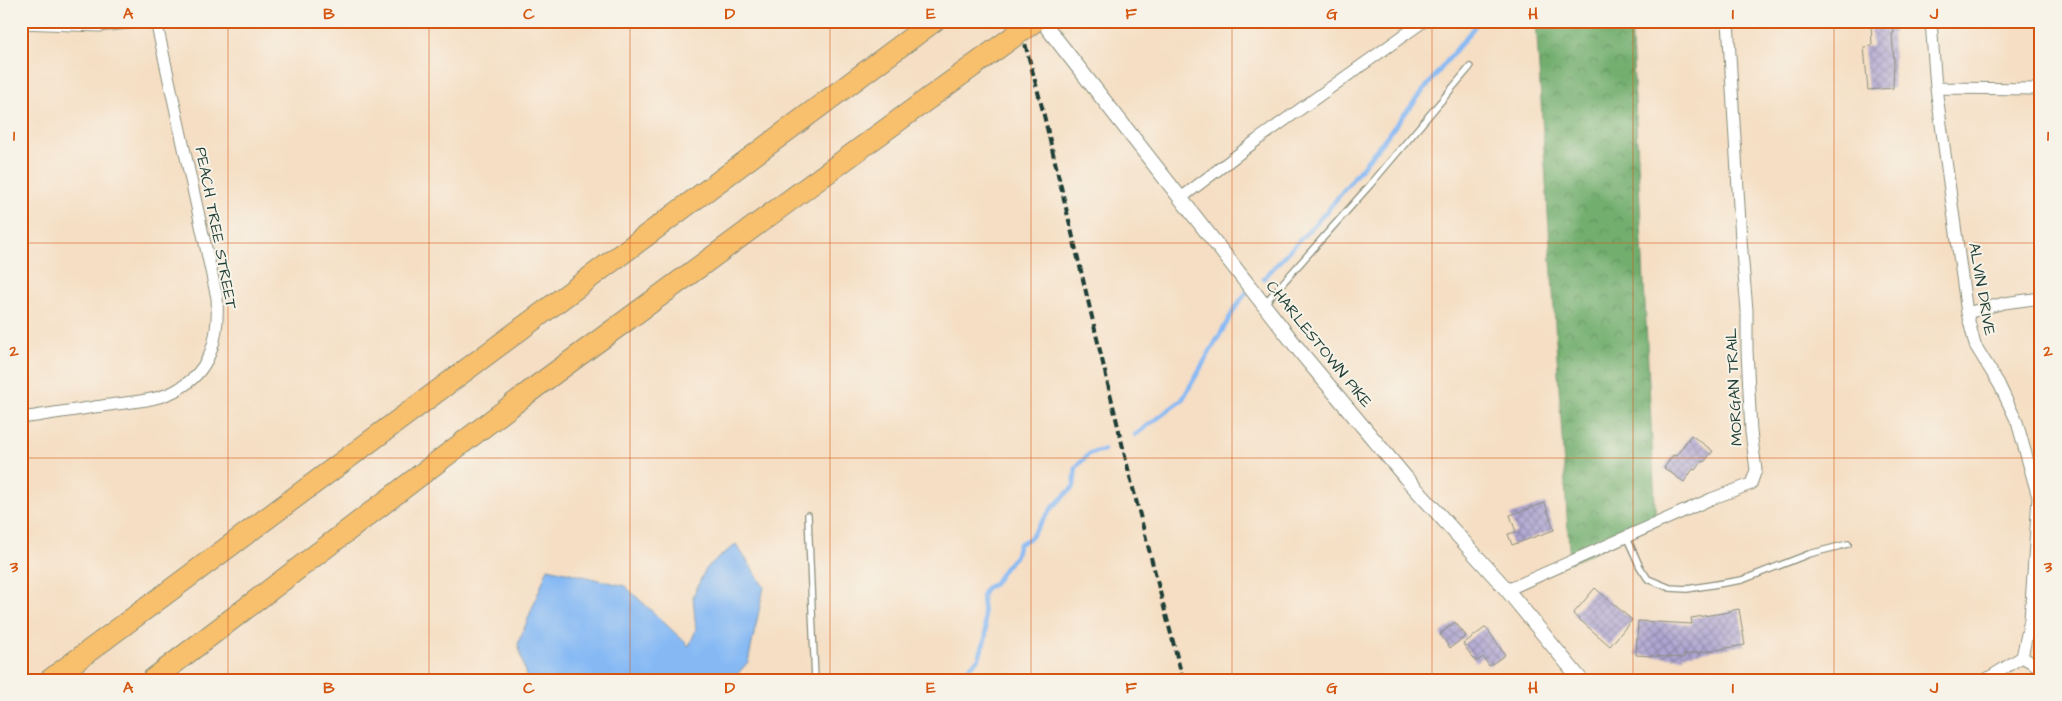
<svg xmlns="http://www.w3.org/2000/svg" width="2062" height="701" viewBox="0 0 2062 701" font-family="'Architects Daughter',sans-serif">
<defs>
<pattern id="forest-crowns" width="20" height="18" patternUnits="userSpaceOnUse" patternTransform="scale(1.25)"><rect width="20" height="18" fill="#72ae6e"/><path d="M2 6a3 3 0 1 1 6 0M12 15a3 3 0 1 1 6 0" fill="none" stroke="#5d8f5b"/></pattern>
<pattern id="building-cross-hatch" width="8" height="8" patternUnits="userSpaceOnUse" patternTransform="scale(1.25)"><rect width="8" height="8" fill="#afa5d1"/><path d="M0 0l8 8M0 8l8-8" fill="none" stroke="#8e88aa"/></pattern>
</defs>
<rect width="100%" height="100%" fill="#f7f3e8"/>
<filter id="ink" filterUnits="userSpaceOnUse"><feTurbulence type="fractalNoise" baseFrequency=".02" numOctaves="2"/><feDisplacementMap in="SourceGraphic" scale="10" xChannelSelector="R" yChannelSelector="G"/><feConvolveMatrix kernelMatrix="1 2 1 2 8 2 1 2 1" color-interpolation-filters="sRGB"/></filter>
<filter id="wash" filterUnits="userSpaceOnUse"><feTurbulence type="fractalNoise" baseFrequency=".0096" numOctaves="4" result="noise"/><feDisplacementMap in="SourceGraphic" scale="20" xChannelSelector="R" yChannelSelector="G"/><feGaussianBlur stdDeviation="1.12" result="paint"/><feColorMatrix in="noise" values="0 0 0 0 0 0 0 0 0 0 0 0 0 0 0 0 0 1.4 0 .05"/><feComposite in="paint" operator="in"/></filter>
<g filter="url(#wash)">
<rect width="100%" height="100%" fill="#f5dec3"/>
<!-- forest -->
<path fill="url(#forest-crowns)" stroke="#487651" d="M1536 21H1631L1656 524 1570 563Z"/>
<!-- water -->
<path fill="#86b9f4" stroke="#527b94" d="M736 544 764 587 748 662 732 680H527L518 644 548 568 625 586 689 646 696 630 693 596 706 568Z"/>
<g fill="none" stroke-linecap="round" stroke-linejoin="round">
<!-- stream -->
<path stroke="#86b9f4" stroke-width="4.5" d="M1264 278 1327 211 1479 21
M1135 435 1182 400 1237 305 1246 293
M957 680 979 658 986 636 982 596 986 588 994 584 1006 566 1015 557 1019 544 1030 538 1052 508 1074 486 1076 467 1090 453 1104 450"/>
</g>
<g id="blocks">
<!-- building -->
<path fill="url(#building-cross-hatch)" d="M1871 21H1893L1894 33 1892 34 1894 61 1893 88 1868 90 1864 47 1872 46Z
M1691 435 1713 451 1704 462 1702 461 1695 470 1693 469 1684 482 1664 468 1673 455 1676 456Z
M1545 503 1554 530 1512 545 1508 534 1516 532 1510 515Z
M1595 588 1632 620 1610 646 1573 614Z
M1739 609 1745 645 1684 655V658L1636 655 1638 621 1692 624 1691 618 1729 612V611Z
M1455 622 1466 636 1450 648 1440 634Z
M1486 627 1505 655 1489 666 1483 657 1476 662 1463 644Z"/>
</g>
</g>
<g filter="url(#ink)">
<use href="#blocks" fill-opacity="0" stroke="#8a8e7c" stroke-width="1"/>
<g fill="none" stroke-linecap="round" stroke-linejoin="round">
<!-- service casing -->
<g stroke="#8a8e7c" stroke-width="8">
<path id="service" d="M1264 304 1370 185 1470 67
M808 515 815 680
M1627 538 1640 567 1648 579 1670 588 1687 589 1742 580 1809 554 1848 544"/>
</g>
<!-- minor casing -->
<g stroke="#8a8e7c" stroke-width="13">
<path id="minor" d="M1931 21 1936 88 1967 313 1975 345 1999 384 2017 422 2038 497 2030 620 2022 657 1985 680
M21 23 99 26 149 21
M1936 88 2041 89
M1181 198 1257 140 1424 21
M1967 313 2004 303 2041 298
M21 418C50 414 80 409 109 405 131 402 160 401 180 388 213 368 219 334 217 298L156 21
M1507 590 1711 499 1751 484 1756 470 1751 432 1747 350V310L1741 240 1728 21
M2022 657 2041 668"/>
</g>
<!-- tertiary casing -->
<g stroke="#8a8e7c" stroke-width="16">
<path id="tertiary" d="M1042 21 1303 355 1406 478 1507 590 1581 680"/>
</g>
<!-- motorway casing -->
<g stroke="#8a8e7c" stroke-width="23">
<path id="motorway" d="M50 680 934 21
M152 680 537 386 929 98"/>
</g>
<!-- service -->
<use href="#service" stroke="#fff" stroke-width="5.5"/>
<!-- minor -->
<use href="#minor" stroke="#fff" stroke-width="11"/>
<!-- tertiary -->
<use href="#tertiary" stroke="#fff" stroke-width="14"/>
<!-- motorway -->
<use href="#motorway" stroke="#f8bf6c" stroke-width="21"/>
<!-- rail -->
<path stroke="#1f3d34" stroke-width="4" stroke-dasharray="8 4" stroke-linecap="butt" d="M1019 21 1042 107 1130 477 1183 680"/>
<!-- motorway-bridge casing -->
<g stroke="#8a8e7c" stroke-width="23" stroke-linecap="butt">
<path id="motorway-bridge" d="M929 98 1035 21"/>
</g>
<!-- motorway-bridge -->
<use href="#motorway-bridge" stroke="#f8bf6c" stroke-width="21"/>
</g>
</g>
<!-- grid -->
<path fill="none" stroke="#d45610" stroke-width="1" stroke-opacity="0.55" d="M228 21V680M429 21V680M630 21V680M830 21V680M1031 21V680M1232 21V680M1432 21V680M1633 21V680M1834 21V680M21 243H2041M21 458H2041"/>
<g text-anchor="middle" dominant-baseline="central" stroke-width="4" stroke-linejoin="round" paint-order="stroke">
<!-- street labels -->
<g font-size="16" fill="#1f3d34" stroke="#f7f3e8">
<text transform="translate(216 228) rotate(79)">PEACH TREE STREET</text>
<text transform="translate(1982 289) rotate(80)">ALVIN DRIVE</text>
<text transform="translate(1319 344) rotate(51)">CHARLESTOWN PIKE</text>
<text transform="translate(1734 387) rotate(-93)">MORGAN TRAIL</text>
</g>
</g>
<!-- margin -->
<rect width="2062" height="701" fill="none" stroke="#f7f3e8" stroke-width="55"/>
<rect x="28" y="28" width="2006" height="646" fill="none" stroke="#d45610" stroke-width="2"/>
<g font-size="16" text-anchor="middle" font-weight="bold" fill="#d45610">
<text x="128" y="19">A</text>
<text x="329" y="19">B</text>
<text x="529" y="19">C</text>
<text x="730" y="19">D</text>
<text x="931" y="19">E</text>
<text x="1131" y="19">F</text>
<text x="1332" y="19">G</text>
<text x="1533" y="19">H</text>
<text x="1733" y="19">I</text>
<text x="1934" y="19">J</text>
<text x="14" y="141">1</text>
<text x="2048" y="141">1</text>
<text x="14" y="356">2</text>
<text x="2048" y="356">2</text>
<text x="14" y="572">3</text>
<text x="2048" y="572">3</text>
<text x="128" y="693">A</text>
<text x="329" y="693">B</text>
<text x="529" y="693">C</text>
<text x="730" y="693">D</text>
<text x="931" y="693">E</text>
<text x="1131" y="693">F</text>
<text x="1332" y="693">G</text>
<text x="1533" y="693">H</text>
<text x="1733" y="693">I</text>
<text x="1934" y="693">J</text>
</g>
</svg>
